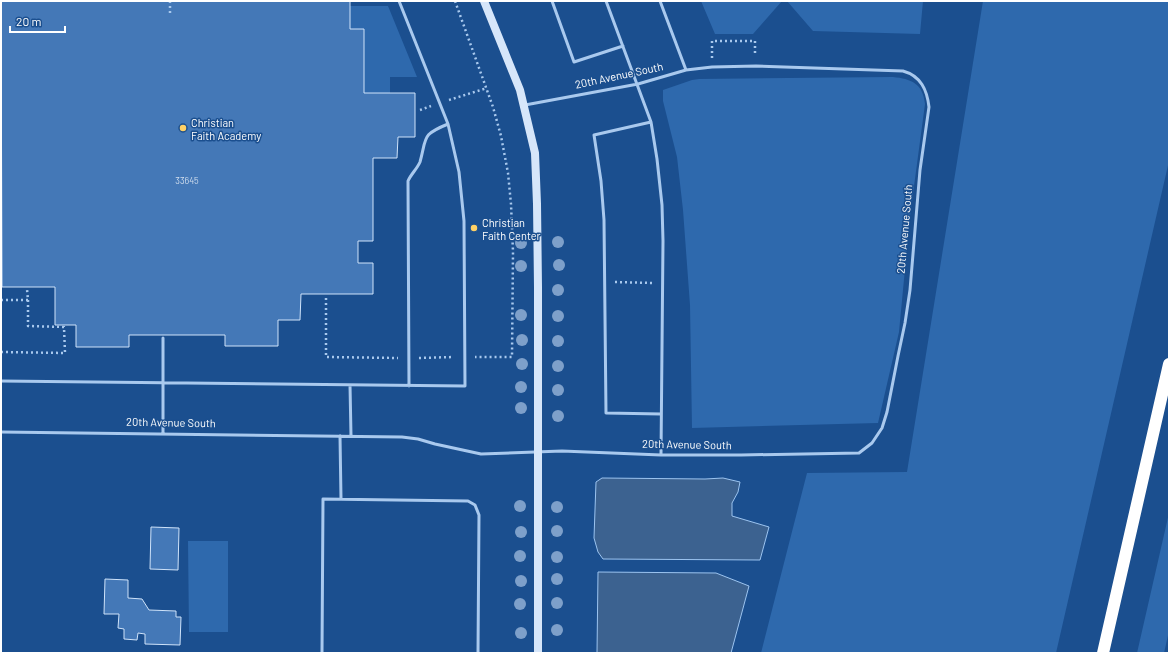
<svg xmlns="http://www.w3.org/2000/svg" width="1170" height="654" viewBox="0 0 1170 654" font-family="Barlow,sans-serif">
<rect width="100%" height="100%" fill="#1b4f8f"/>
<!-- green -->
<path fill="#2e69ad" d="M701 1H782L753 34H715Z
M787 1H923L920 34 813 31Z
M983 1H1169V161L1056 653H761L807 473 907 472Z
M350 6H388L417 77H390V93H364L350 29Z
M893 77C911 79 923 83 925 104L910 216 899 332 878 423 692 428 690 305 683 210 677 157 663 101V90L692 80 699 79Z
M1169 513V631L1164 653H1137Z
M188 541H228V632H189Z"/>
<!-- water -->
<path fill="#3c6290" stroke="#9cc4f0" d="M602 478 705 479 723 478 740 482 738 492 732 503V516L769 527 760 560 603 559 598 552 594 538 596 482Z
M598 572 716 573 749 586 731 653H597Z"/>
<!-- building -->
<path fill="#4478b7" stroke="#cfe3fa" d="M1 1H350V29H364V93H415V137H398L397 158H373V241H358V263H373V294H301L300 320H278V346H225V335H129V347H76V325H55V287H2Z
M151 527 179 528 178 570 150 569Z
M105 579 128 580V598L142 599 149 610 176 611V617H181L180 645 145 644V634L138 633 137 640 124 639V629L118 628 119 614H104Z"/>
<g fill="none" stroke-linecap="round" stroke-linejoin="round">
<!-- path -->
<path stroke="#a9c9ee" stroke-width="2.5" stroke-dasharray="2 3" stroke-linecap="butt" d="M170 1V16
M455 1 493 107 501 136 508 173 511 204 513 252 512 357H475
M712 58V41H755V56
M449 100 487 88
M420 110 431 106
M615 282 652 283
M326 298V357L398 358
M1 300H28L27 289
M1 352 65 353 64 327 28 326V300
M419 358 454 357"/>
<!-- lane -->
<path stroke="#a9c9ee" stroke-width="3" d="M552 1 574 62 623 46
M606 1 651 122 657 159 662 205 663 241 661 455
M660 1 686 70
M651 122 594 135 601 181 604 220 606 413 661 414
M163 338V433
M1 381 465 386 464 221 459 172 448 124 399 1
M350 385 351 436
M409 386 408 181C411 174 417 169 420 162 427 137 421 135 448 124
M1 432 402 437 418 439 435 444 481 454 562 451 661 455H741L859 453 872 443 882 428 887 412 898 356 905 323 910 290 920 170 929 107C927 90 921 76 903 71L756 66 712 67 686 70 638 84 525 105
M340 436 341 499
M322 653 323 499 468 501 475 505 479 515 478 653"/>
<!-- secondary -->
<path stroke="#d6e6fa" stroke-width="8" d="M484 1 520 90 535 153 537 204 538 287V653"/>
<!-- highway -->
<path stroke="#fff" stroke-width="12" d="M1103 653 1169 364"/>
</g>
<!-- trees -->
<g fill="#7ea0ca">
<circle cx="558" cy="242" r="6"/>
<circle cx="521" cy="243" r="6"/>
<circle cx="559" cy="265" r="6"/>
<circle cx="521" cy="266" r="6"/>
<circle cx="558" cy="290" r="6"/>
<circle cx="521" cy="315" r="6"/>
<circle cx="558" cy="316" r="6"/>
<circle cx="522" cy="340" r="6"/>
<circle cx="558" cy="341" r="6"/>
<circle cx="522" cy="364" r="6"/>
<circle cx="558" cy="366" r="6"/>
<circle cx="521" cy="387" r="6"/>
<circle cx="558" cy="390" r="6"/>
<circle cx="521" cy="408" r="6"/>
<circle cx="558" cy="416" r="6"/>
<circle cx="520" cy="506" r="6"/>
<circle cx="557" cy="507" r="6"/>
<circle cx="557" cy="531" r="6"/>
<circle cx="521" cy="532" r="6"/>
<circle cx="520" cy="556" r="6"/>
<circle cx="557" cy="557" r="6"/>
<circle cx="557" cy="579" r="6"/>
<circle cx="521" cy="581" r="6"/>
<circle cx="557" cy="603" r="6"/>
<circle cx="520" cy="604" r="6"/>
<circle cx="557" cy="630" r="6"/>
<circle cx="521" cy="633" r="6"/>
</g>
<!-- markers -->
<g fill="#ffd166" stroke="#1b4f8f" stroke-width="1.5">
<circle cx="183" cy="128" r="4"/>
<circle cx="474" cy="228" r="4"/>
</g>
<g text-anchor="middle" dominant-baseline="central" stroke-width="3" stroke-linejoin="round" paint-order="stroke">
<!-- number labels -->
<g font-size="9" fill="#d0dded">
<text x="187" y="180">33645</text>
</g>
<!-- street labels -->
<g font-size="11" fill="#fff" stroke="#1b4f8f">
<text transform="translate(619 75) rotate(-12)">20th Avenue South</text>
<text transform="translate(904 229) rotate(-85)">20th Avenue South</text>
<text transform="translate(171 422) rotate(1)">20th Avenue South</text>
<text transform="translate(687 444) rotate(1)">20th Avenue South</text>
</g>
<!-- poi labels -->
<g font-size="11" fill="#fff" stroke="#1b4f8f" text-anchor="start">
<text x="191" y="122">Christian<tspan x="191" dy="13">Faith Academy</tspan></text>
<text x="482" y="222">Christian<tspan x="482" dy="13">Faith Center</tspan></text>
</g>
</g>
<!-- border -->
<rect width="1170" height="654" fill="none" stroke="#ffffff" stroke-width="4"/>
<!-- scale -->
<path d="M10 26v6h55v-6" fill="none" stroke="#ffffff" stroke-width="2"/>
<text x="16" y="26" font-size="12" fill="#ffffff" stroke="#1b4f8f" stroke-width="3" paint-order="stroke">20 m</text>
</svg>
